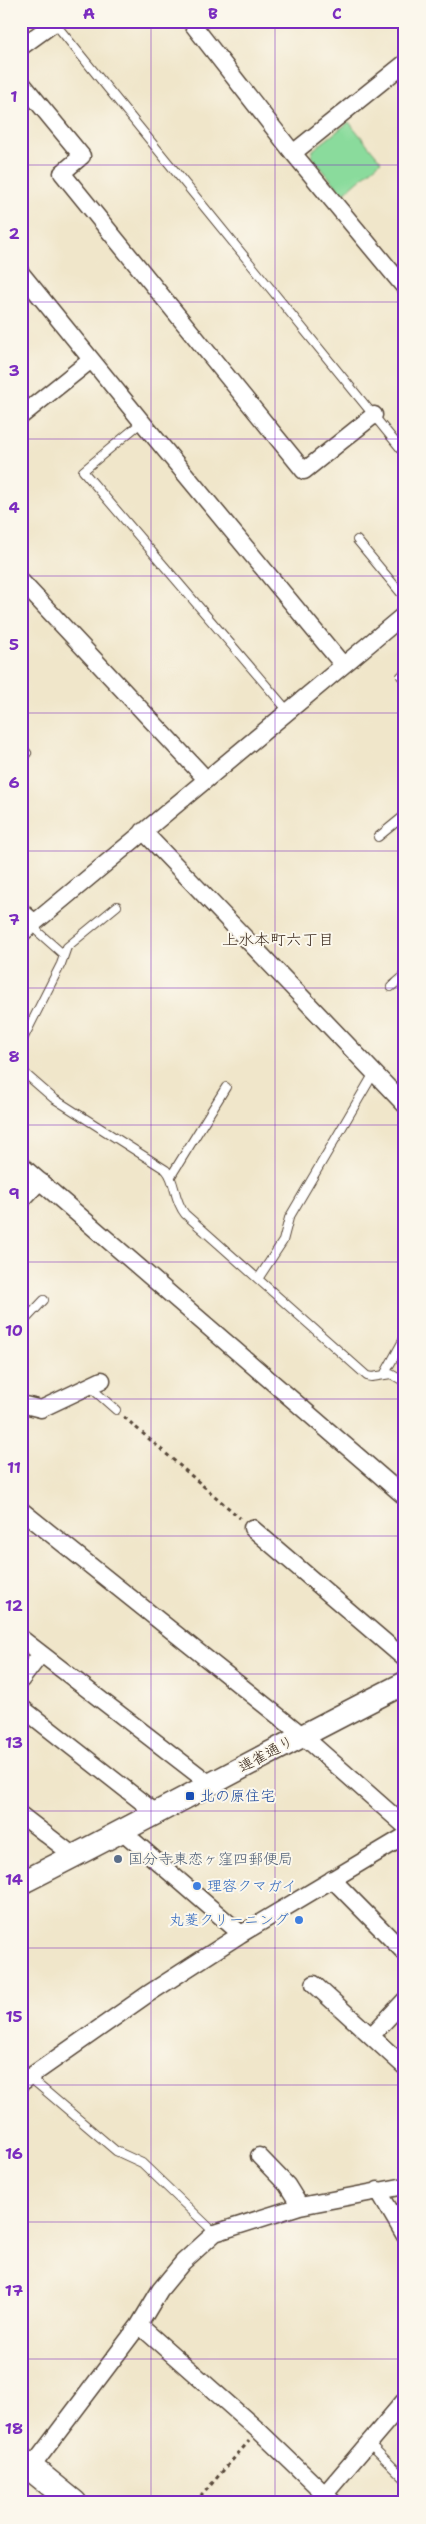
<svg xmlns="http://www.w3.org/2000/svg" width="426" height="2524" viewBox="0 0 426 2524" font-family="'Shantell Sans','Klee One',sans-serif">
<rect width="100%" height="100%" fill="#fbf7ec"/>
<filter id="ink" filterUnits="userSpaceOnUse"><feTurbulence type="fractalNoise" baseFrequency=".02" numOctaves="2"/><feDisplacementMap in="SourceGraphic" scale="10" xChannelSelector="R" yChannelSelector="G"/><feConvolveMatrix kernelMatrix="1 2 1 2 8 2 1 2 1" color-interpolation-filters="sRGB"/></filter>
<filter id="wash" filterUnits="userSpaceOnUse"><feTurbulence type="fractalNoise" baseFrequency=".0096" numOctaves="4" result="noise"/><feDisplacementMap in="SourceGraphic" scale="20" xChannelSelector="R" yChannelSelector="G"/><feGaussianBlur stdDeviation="1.12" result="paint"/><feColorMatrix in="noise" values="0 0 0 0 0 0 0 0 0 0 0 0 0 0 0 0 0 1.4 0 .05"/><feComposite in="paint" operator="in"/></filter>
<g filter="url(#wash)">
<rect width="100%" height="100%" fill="#f0e6ca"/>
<!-- green -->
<path fill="#8adb9c" stroke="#62825d" d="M349 122 381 161 343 194 312 157 313 150Z"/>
</g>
<g filter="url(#ink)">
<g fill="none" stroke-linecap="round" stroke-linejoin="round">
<!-- lane casing -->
<g stroke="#564638" stroke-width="10">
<path id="lane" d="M53 21 405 454
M142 422 83 471 288 711
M357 540 405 598
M401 676 405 680
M21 747 27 753 21 760
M378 837 405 815
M34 922 38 932 64 955
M391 987 405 975
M21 1043 61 964 67 947 117 906
M21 1070 53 1098 166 1170C176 1181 173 1199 185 1214L367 1376 372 1377 391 1374 405 1382
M171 1176 226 1087
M258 1279 283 1241 289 1218 374 1073
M21 1317H28L44 1300
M384 1375 405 1337
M89 1386 116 1410
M21 2070 116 2151 142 2163 215 2233
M368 2442 405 2479"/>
</g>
<!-- street casing -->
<g stroke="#564638" stroke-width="19">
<path id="street" d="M190 21 293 153 405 288
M21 47 57 21
M21 82 82 156 62 173 304 471 374 415
M293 153 405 63
M21 273 142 422 343 665
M21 416 91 360
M21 581 206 779
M143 831 405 1105
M21 911 34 922
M21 934 405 614
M21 1165 405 1497
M21 1201 40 1181
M21 1404 41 1409 102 1380
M21 1510 302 1735 405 1826
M252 1528 405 1659
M21 1638 210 1784
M21 1680 41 1654
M21 1707 156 1813
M21 1815 74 1856
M123 1832 241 1934
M332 1879 405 1953
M314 1984 405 2067
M371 2036 405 2000
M21 2083 148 1994 241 1934 405 1836
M259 2156 287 2185 300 2206
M378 2190 405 2236
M139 2325 259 2431 334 2503
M31 2468 139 2325 160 2290 183 2262 215 2233 300 2206 405 2186
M325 2494 405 2400"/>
</g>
<!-- secondary casing -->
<g stroke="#564638" stroke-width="25">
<path id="secondary" d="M21 1883C150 1818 276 1748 405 1683"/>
</g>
<!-- primary casing -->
<g stroke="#564638" stroke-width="28">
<path id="primary" d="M21 2460 74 2503"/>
</g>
<!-- path -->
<path stroke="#564638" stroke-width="3" stroke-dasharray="4 4" stroke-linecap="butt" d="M124 1417 240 1518
M195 2503 249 2441"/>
<!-- lane -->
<use href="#lane" stroke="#fff" stroke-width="8"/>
<!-- street -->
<use href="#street" stroke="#fff" stroke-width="16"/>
<!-- secondary -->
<use href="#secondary" stroke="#fff" stroke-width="22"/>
<!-- primary -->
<use href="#primary" stroke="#fff" stroke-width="25"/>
</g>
</g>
<!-- grid -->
<path fill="none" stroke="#7b2cbf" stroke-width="1" stroke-opacity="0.55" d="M151 21V2503M275 21V2503M21 165H405M21 302H405M21 439H405M21 576H405M21 713H405M21 851H405M21 988H405M21 1125H405M21 1262H405M21 1399H405M21 1536H405M21 1674H405M21 1811H405M21 1948H405M21 2085H405M21 2222H405M21 2359H405"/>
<!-- markers -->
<rect fill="#1a4fb4" stroke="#fbf7ec" stroke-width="2" x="185" y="1791" width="10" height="10" rx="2.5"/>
<circle fill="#5c6f8a" stroke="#fbf7ec" stroke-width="2" cx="118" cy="1859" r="5"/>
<g fill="#3f7fe0" stroke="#fbf7ec" stroke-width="2">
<circle cx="197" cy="1886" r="5"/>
<circle cx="299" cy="1920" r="5"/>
</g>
<g text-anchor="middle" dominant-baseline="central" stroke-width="4" stroke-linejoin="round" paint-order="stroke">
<!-- street labels -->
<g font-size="15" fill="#3b2a1e" stroke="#fbf7ec">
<text transform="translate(266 1754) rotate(-28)">連雀通り</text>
</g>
<!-- transit labels -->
<g font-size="15" fill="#164399" stroke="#fbf7ec" text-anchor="start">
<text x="200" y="1796">北の原住宅</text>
</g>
<!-- service labels -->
<g font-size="15" fill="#4e5e75" stroke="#fbf7ec" text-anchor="start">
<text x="128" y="1859">国分寺東恋ヶ窪四郵便局</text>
</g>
<!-- shop labels -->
<g font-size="15" fill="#366cbe" stroke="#fbf7ec" text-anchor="start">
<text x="207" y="1886">理容クマガイ</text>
<text x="289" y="1920" text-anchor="end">丸菱クリーニング</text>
</g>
<!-- neighbourhood labels -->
<g font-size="16" fill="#3b2a1e" stroke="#fbf7ec">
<text x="278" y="939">上水本町六丁目</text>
</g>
</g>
<!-- margin -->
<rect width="426" height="2524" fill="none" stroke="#fbf7ec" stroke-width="55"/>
<rect x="28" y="28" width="370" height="2468" fill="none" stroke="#7b2cbf" stroke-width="2"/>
<g font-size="16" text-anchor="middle" font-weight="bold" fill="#7b2cbf">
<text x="89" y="19">A</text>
<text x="213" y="19">B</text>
<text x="337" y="19">C</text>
<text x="14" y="102">1</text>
<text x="14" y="239">2</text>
<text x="14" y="376">3</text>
<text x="14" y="513">4</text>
<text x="14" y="650">5</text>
<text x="14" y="788">6</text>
<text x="14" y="925">7</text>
<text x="14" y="1062">8</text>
<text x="14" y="1199">9</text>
<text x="14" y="1336">10</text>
<text x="14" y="1473">11</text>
<text x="14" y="1611">12</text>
<text x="14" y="1748">13</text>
<text x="14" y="1885">14</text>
<text x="14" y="2022">15</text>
<text x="14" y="2159">16</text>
<text x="14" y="2296">17</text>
<text x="14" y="2434">18</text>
</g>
</svg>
